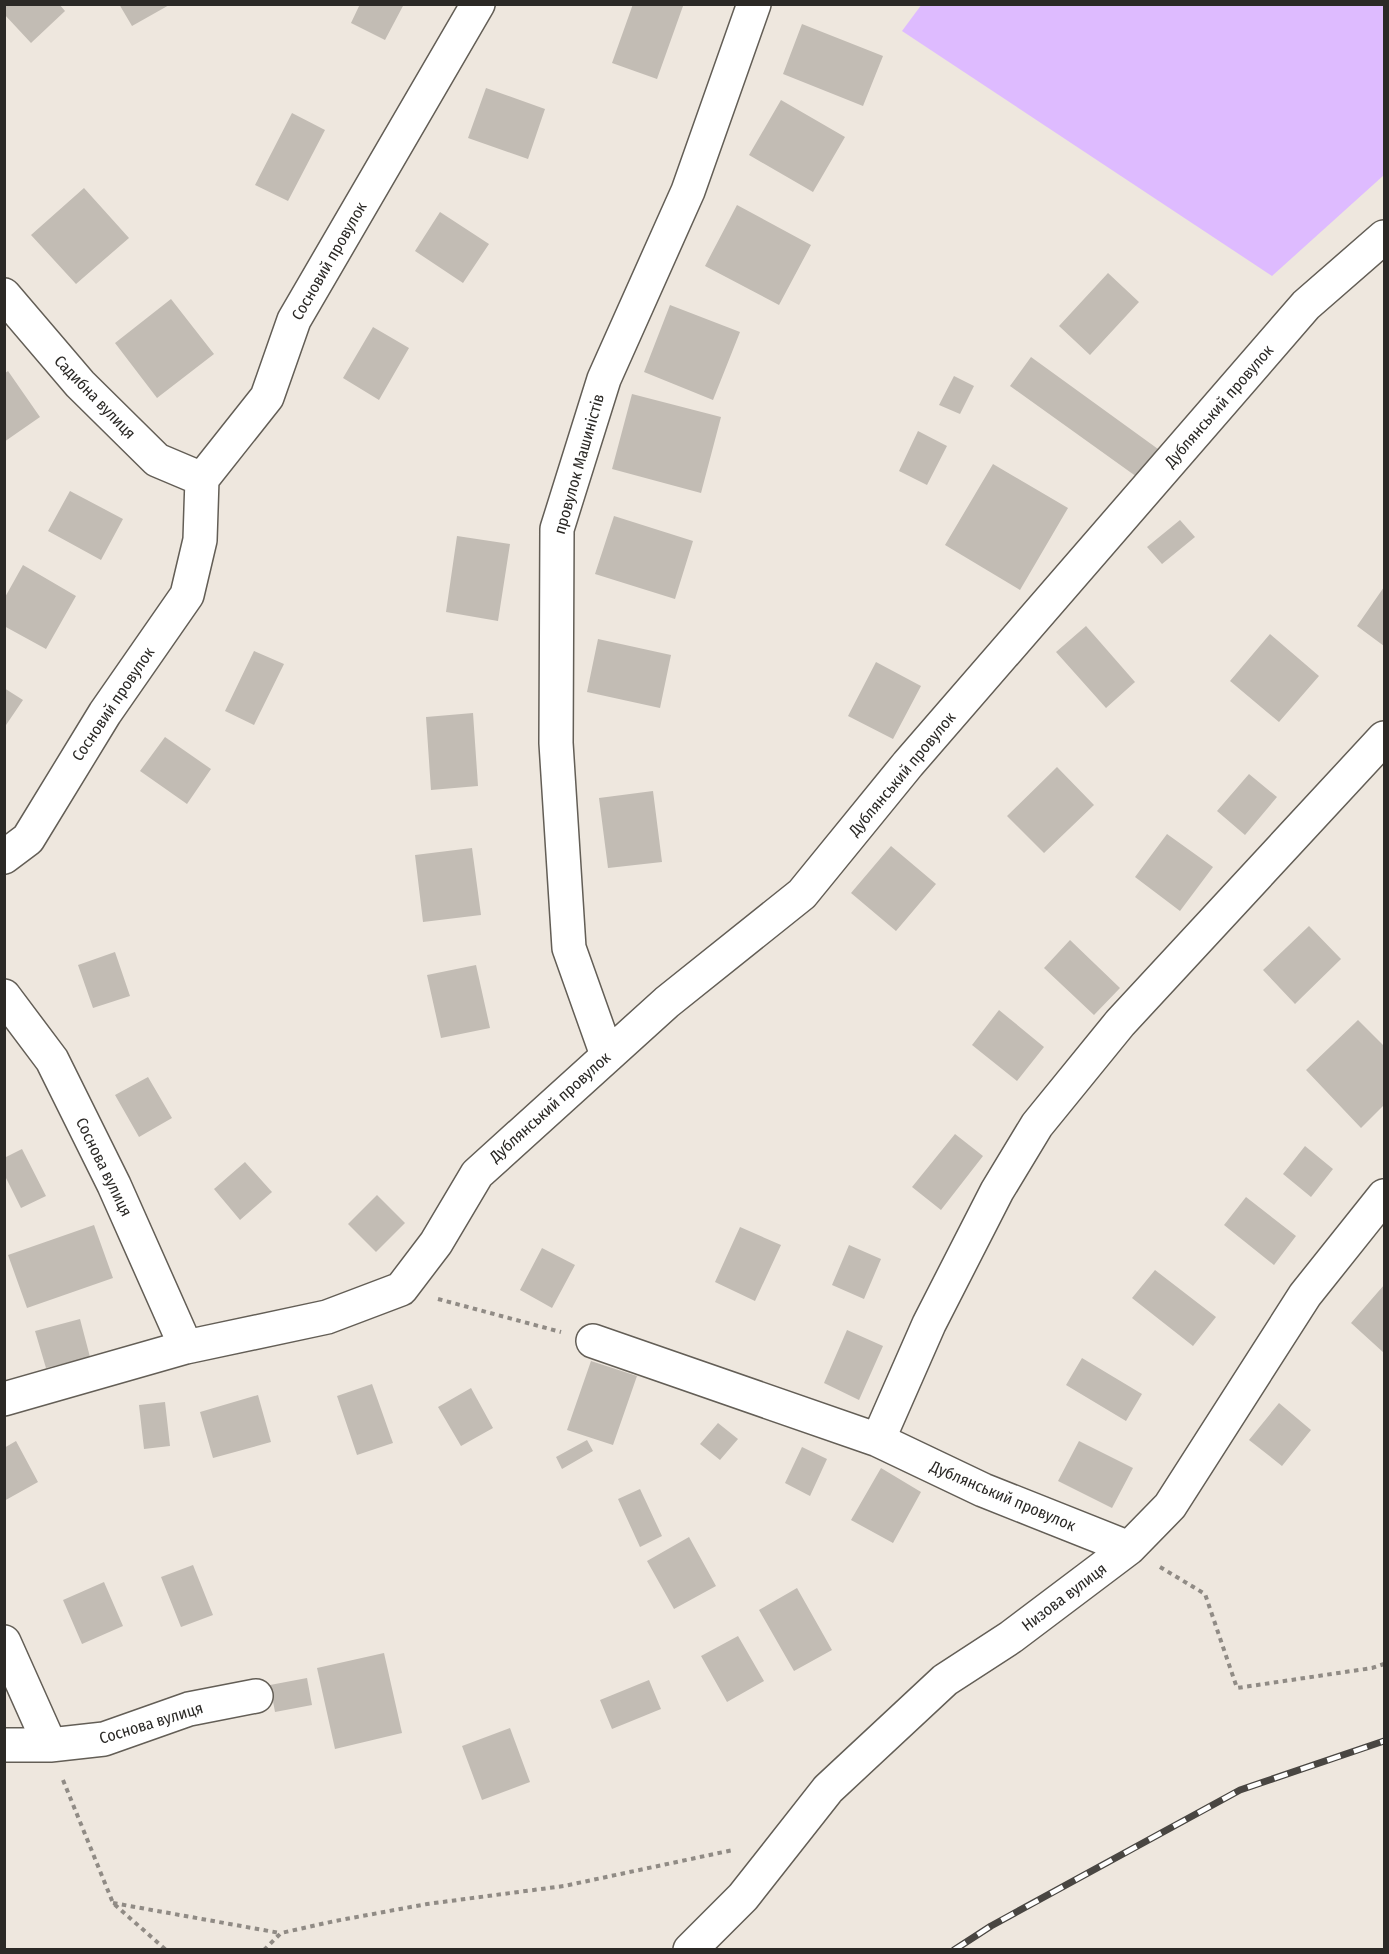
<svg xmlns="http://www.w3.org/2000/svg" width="1389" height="1954" viewBox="0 0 1389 1954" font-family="'Fira Sans Condensed',sans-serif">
<rect width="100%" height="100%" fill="#eee7de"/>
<!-- pitch -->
<path fill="#debbff" d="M922 4 1384 5V175L1272 276 902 31Z"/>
<!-- building -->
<path fill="#c2bcb4" d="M4 4H59L65 11 31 43 4 14Z
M119 4H171L132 26Z
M360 4H404L385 40 351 23Z
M633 4 683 6 657 79 612 63Z
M802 24 883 56 863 106 783 74Z
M486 88 545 109 528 159 468 138Z
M781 100 845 137 813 192 749 155Z
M292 113 325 130 288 201 255 185Z
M84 188 129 238 76 284 31 235Z
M737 205 811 245 779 305 705 266Z
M440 212 489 244 463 283 415 251Z
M1108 273 1139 302 1090 355 1059 326Z
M171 299 214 354 157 398 115 343Z
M670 305 740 332 713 400 644 372Z
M373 327 409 348 379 400 343 378Z
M1031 357 1158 449 1137 477 1010 386Z
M8 371 40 417 4 442V374Z
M954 376 974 386 960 414 939 405Z
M632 394 721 417 701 493 612 469Z
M918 431 947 446 927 485 899 471Z
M993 464 1068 508 1020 590 945 545Z
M70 491 123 519 101 560 48 531Z
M614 516 693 541 675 599 595 574Z
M1180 520 1195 537 1162 564 1147 547Z
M457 536 510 544 498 621 446 612Z
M23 565 76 596 46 649 4 626V599Z
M1384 587V646L1357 626Z
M1086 626 1135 682 1106 708 1056 652Z
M1270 634 1319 676 1279 722 1230 681Z
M598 639 671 655 660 708 587 692Z
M254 651 284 664 254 725 225 711Z
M876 662 921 686 893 739 848 716Z
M4 688 23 700 4 728Z
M473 713 478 786 431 790 426 717Z
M165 737 211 769 187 804 140 771Z
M1057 767 1094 805 1044 853 1007 816Z
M1249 774 1277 797 1245 835 1217 811Z
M653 791 662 862 608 868 599 798Z
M1167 834 1213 867 1180 911 1135 877Z
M891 846 936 884 896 931 851 893Z
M472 848 481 915 423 922 415 855Z
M1309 926 1341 959 1295 1004 1263 970Z
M1070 940 1120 988 1094 1015 1044 968Z
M115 952 130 996 93 1008 78 965Z
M476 965 490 1028 441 1038 427 975Z
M999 1010 1044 1047 1017 1081 972 1045Z
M1358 1020 1384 1046V1105L1361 1128 1306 1070Z
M148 1077 172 1118 139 1137 115 1095Z
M955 1134 983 1156 941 1210 912 1187Z
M1305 1146 1333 1169 1311 1197 1283 1174Z
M22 1149 46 1196 21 1208 4 1174V1158Z
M245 1162 272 1192 240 1220 214 1189Z
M377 1195 405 1223 376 1252 348 1224Z
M1246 1197 1296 1236 1274 1265 1224 1225Z
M94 1225 113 1278 27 1308 8 1255Z
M740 1227 781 1245 755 1301 715 1282Z
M849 1245 881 1259 864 1299 832 1285Z
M542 1248 575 1265 552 1308 520 1290Z
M1155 1270 1216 1317 1193 1346 1132 1298Z
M1384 1285V1353L1351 1323Z
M80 1319 90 1357 46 1368 35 1331Z
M847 1330 883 1346 859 1400 824 1383Z
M1082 1358 1142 1394 1126 1421 1066 1385Z
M591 1361 637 1376 613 1445 567 1430Z
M372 1384 393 1443 357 1455 337 1396Z
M471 1388 493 1428 461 1446 438 1407Z
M258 1395 271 1442 213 1458 200 1412Z
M165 1402 170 1446 144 1449 139 1405Z
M1279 1403 1311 1430 1282 1466 1249 1440Z
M718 1423 738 1439 720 1460 700 1444Z
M587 1440 593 1451 562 1469 556 1457Z
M16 1441 38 1482 4 1501V1448Z
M1079 1441 1133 1468 1112 1508 1058 1481Z
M802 1447 827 1459 810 1496 785 1483Z
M881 1468 921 1492 893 1543 851 1520Z
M640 1489 662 1536 640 1547 618 1499Z
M689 1537 716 1586 674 1609 647 1561Z
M193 1565 213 1615 181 1627 161 1577Z
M104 1582 123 1626 82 1644 63 1600Z
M797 1588 832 1650 794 1671 759 1610Z
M738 1636 764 1681 727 1702 701 1656Z
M384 1653 402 1733 335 1749 317 1668Z
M307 1678 312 1705 275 1712 270 1685Z
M649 1680 661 1709 612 1729 600 1700Z
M510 1728 530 1782 482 1800 462 1746Z"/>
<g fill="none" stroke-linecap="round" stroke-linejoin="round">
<!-- street casing -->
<g stroke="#635e56" stroke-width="36">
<path id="street" d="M4 295 80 384 157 460 202 479
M4 857 28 839 105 713 187 595 200 540 202 479 267 397 294 320 478 4
M4 996 52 1060 114 1185 186 1347
M607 1055 569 948 556 743 557 529 604 379 688 191 754 4
M593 1341 878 1440 983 1490 1129 1548
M4 1399 186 1347 327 1317 401 1289 436 1243 477 1174 667 1002 802 894 908 764 1306 305 1384 237
M878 1440 929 1324 997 1191 1037 1125 1120 1023 1384 738
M4 1642 50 1745
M4 1745H50L104 1739 189 1709 256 1696
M690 1950 743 1897 828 1789 945 1680 1011 1637 1129 1548 1170 1506 1305 1295 1384 1196"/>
</g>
<!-- path -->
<path stroke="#908b85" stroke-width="4" stroke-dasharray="4.5 4.5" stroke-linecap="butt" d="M438 1299 561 1332
M1160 1567 1205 1594 1237 1688 1372 1668 1384 1664
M63 1780 113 1903 166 1950
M113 1903 280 1933
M264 1950 281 1933 335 1921 427 1904 564 1886 733 1850"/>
<!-- street -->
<use href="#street" stroke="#fff" stroke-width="33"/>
<!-- rail casing -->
<g stroke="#494642" stroke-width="7">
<path id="rail" d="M954 1950 991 1926 1240 1790 1384 1741"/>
</g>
<!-- rail -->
<use href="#rail" stroke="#fff" stroke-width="4.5" stroke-dasharray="14" stroke-linecap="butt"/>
</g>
<g text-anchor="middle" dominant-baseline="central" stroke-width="4.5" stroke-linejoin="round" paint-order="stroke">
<!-- street labels -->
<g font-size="16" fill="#2b2926" stroke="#fff">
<text transform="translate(329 261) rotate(-60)">Сосновий провулок</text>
<text transform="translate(95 397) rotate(46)">Садибна вулиця</text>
<text transform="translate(1219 406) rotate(-49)">Дублянський провулок</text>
<text transform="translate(579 464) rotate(-74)">провулок Машиністів</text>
<text transform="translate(113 704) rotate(-56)">Сосновий провулок</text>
<text transform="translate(902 774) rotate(-50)">Дублянський провулок</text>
<text transform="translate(550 1107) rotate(-42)">Дублянський провулок</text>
<text transform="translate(104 1167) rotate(64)">Соснова вулиця</text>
<text transform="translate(1003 1496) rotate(23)">Дублянський провулок</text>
<text transform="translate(1064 1597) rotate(-37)">Низова вулиця</text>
<text transform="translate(151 1723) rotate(-17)">Соснова вулиця</text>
</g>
</g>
<!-- border -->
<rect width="1389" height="1954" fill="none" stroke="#2b2926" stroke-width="12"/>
</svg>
